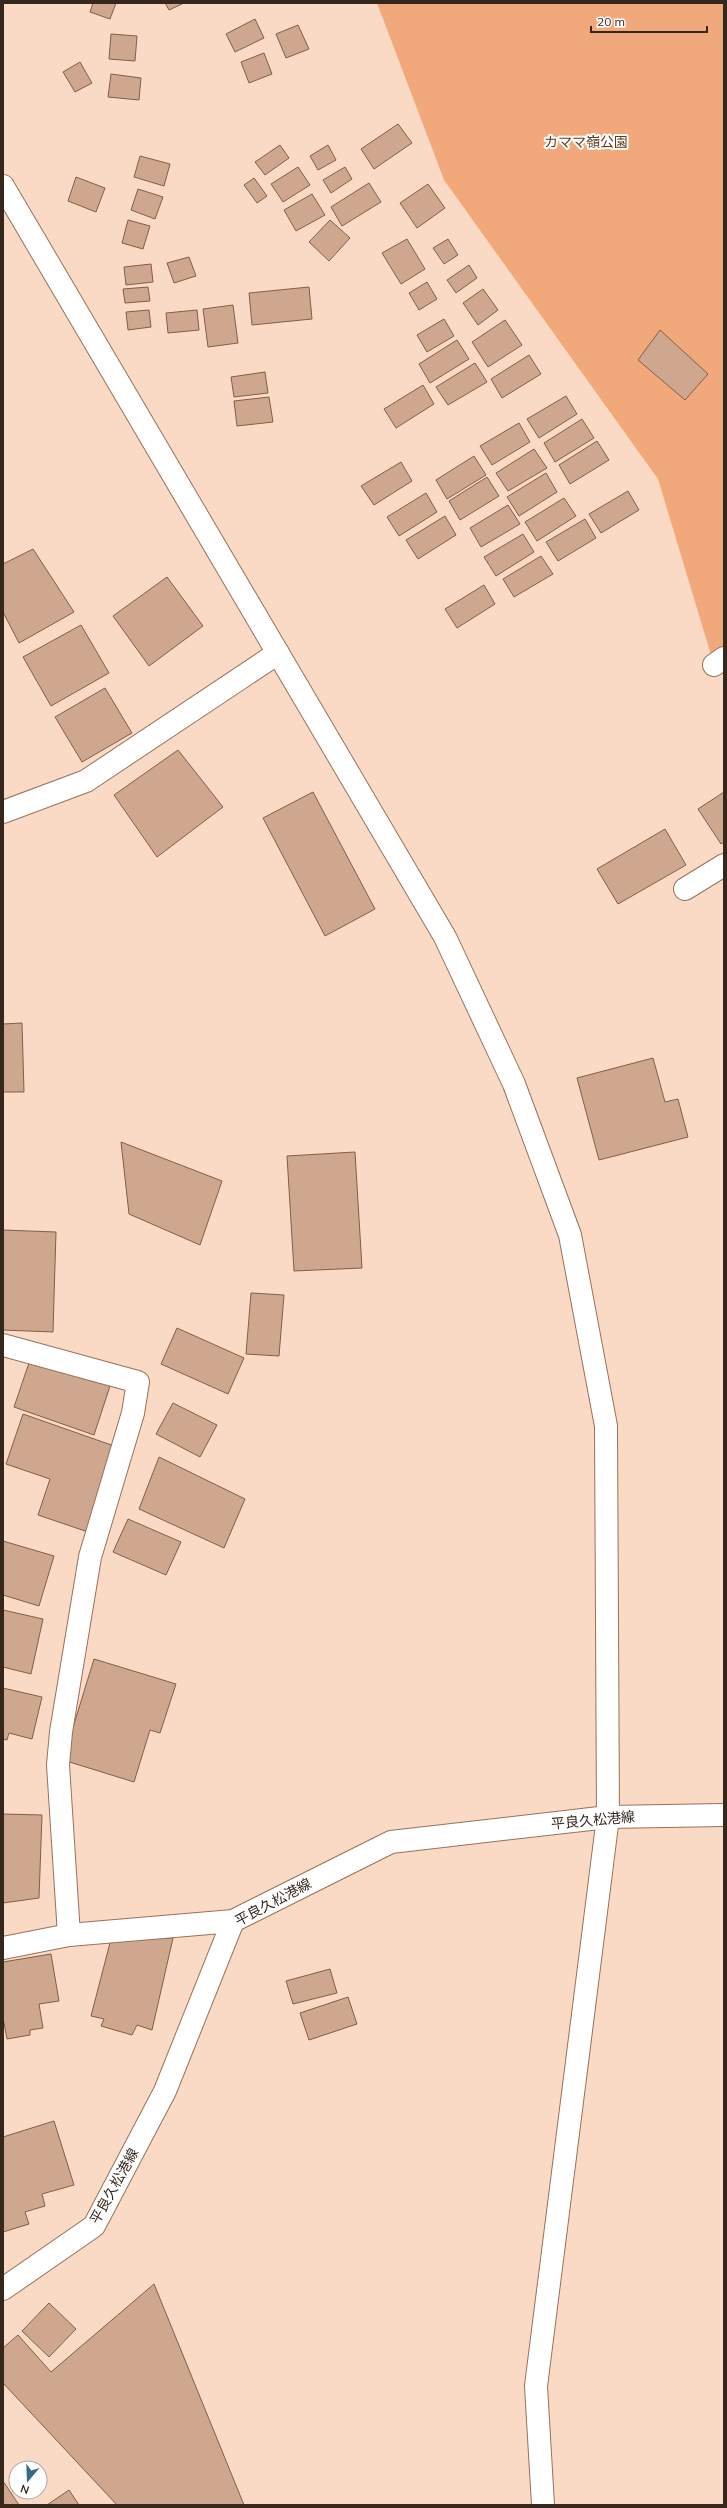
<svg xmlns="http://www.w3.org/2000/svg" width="727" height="2508" viewBox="0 0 727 2508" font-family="Mulish,'Noto Sans JP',sans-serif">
<rect width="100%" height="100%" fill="#fbdac5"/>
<!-- green -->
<path fill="#f1a97b" d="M377 3H724V661L714 665 658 479 444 180Z"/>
<!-- building -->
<path fill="#cfa78f" stroke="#815e47" d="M93 3H116L110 19 90 12Z
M165 3H182V4L169 10Z
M255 19 264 38 235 52 226 34Z
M298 25 309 49 286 58 276 34Z
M111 34 137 36 135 61 109 59Z
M264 53 272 74 249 83 241 62Z
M80 62 92 83 75 92 63 72Z
M111 74 141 78 139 100 108 97Z
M398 124 412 143 374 169 361 149Z
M280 145 289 158 265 175 255 162Z
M328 145 336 160 318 170 310 156Z
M140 156 170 164 164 186 134 177Z
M298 167 310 185 283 202 271 184Z
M345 167 352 179 331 193 323 180Z
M76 177 105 188 96 212 68 201Z
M254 178 267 196 257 203 244 185Z
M369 183 381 202 342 226 331 207Z
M428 184 445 208 417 228 400 203Z
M138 189 163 197 155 219 131 210Z
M312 194 325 215 296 231 284 210Z
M128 220 150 226 143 249 122 243Z
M330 220 350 238 329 261 309 242Z
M407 239 425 269 401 284 382 253Z
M448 239 458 255 444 264 433 248Z
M189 257 196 276 174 283 167 263Z
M151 264 153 282 126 285 124 267Z
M469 265 477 278 456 293 447 280Z
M427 282 437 299 419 310 409 293Z
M148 287 150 301 125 303 123 289Z
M309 287 312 319 252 325 249 293Z
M483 289 498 310 478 325 463 303Z
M233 305 238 343 208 347 203 309Z
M149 310 151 327 128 330 126 312Z
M197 310 199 330 168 333 166 313Z
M444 319 454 336 427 352 417 335Z
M505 320 522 345 488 367 472 342Z
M660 330 708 374 685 400 638 360Z
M457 340 469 359 430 383 419 364Z
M529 355 541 374 502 398 491 379Z
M475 363 487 382 448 405 436 387Z
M265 372 268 393 234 397 231 377Z
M423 385 434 404 396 428 384 409Z
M566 396 577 414 539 438 527 419Z
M269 397 273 422 237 426 234 401Z
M582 419 594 438 555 462 544 443Z
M519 423 530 442 492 465 480 446Z
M597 441 609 460 570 484 559 465Z
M534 449 547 468 508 491 496 473Z
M474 456 486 475 447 499 436 480Z
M401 462 412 481 374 505 361 486Z
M546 473 557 492 519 516 507 497Z
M487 477 499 496 460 520 449 501Z
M628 491 639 510 601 533 589 514Z
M426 493 437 512 399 536 387 517Z
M564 498 576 516 537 541 525 522Z
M508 505 520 524 481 547 470 528Z
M445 516 456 535 418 559 406 540Z
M585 519 596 538 558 561 546 542Z
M523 534 534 552 496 576 484 557Z
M33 549 74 612 19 643 3 612V564Z
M541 556 553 574 514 597 503 579Z
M167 577 203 626 149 666 113 616Z
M484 585 495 604 457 628 445 609Z
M81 625 109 673 51 706 23 657Z
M105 688 132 733 82 762 55 717Z
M178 750 223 807 157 857 114 795Z
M313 792 375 909 325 936 263 818Z
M724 792V842L721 844 698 809Z
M665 829 686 865 618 904 597 869Z
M22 1023 24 1092H3V1024Z
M653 1058 665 1102 678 1099 688 1137 599 1160 577 1078Z
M121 1142 222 1181 200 1245 129 1214Z
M355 1152 362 1268 294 1271 287 1156Z
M3 1230 56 1232 53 1332 3 1330Z
M251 1293 284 1295 279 1356 246 1354Z
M177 1328 244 1358 228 1394 161 1364Z
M31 1357 111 1383 94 1435 14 1407Z
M173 1403 217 1425 200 1457 156 1434Z
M23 1414 117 1447 88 1532 38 1515 50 1479 6 1464Z
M159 1457 245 1499 224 1548 139 1509Z
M128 1519 181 1542 166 1575 113 1552Z
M3 1541 54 1556 39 1606 3 1595Z
M3 1610 43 1619 31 1674 3 1667Z
M94 1659 176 1684 160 1733 150 1730 134 1782 63 1760Z
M3 1688 42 1697 32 1739 9 1733 7 1740 3 1739Z
M3 1814 42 1815 39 1898 3 1903Z
M173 1938 152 2030 137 2025 132 2035 101 2026 104 2019 91 2016 111 1939Z
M51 1954 59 2001 39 2004 43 2028 30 2030V2035L7 2039 3 2018V1962Z
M330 1969 337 1993 293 2004 286 1981Z
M348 1997 357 2024 309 2040 300 2013Z
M54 2121 74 2185 42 2194 45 2206 25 2212 29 2224 3 2232V2137Z
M154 2284 244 2505H117L3 2383V2348L18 2335 51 2372Z
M49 2303 76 2329 49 2357 22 2331Z
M3 2481 19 2505H3Z
M69 2490 79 2505H47Z"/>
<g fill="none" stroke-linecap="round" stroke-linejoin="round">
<!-- minor casing -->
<g stroke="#96725b" stroke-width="24">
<path id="minor" d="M714 665 724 658
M3 812 86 781 278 653
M685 889 724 865
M3 1345 138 1382 133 1413 90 1557 61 1732 58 1765 69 1935"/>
</g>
<!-- tertiary casing -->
<g stroke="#96725b" stroke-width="24">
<path id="tertiary" d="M3 186 445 937 514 1084 570 1235 606 1426 608 1817 536 2386 543 2505
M3 1948 69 1935 233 1921"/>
</g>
<!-- secondary casing -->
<g stroke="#96725b" stroke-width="24">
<path id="secondary" d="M3 2289 94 2226 165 2091 233 1921 391 1842 608 1817 724 1815"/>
</g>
<!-- minor -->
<use href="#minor" stroke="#fff" stroke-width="22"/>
<!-- tertiary -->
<use href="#tertiary" stroke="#fff" stroke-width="22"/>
<!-- secondary -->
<use href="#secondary" stroke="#fff" stroke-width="22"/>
</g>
<g text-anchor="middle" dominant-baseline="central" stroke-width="4" stroke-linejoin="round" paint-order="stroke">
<!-- park labels -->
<g font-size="14" fill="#63391c" stroke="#fff">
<text x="586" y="142">カママ嶺公園</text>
</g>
<!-- street labels -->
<g font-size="14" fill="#36271d" stroke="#fff">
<text transform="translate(593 1820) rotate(-5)">平良久松港線</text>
<text transform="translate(273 1902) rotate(-28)">平良久松港線</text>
<text transform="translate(114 2186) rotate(-61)">平良久松港線</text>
</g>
</g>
<!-- border -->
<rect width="727" height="2508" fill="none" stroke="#36271d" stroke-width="8"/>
<!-- north arrow -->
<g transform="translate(28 2480) rotate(199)"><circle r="19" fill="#ffffff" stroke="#afa9a5"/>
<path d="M0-3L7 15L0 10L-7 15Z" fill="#356b86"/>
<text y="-6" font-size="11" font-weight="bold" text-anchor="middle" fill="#36271d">N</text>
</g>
<!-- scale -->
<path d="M591 26v6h116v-6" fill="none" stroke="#36271d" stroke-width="2"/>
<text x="597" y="26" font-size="12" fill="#36271d" stroke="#ffffff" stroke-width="3" paint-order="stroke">20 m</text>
</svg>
